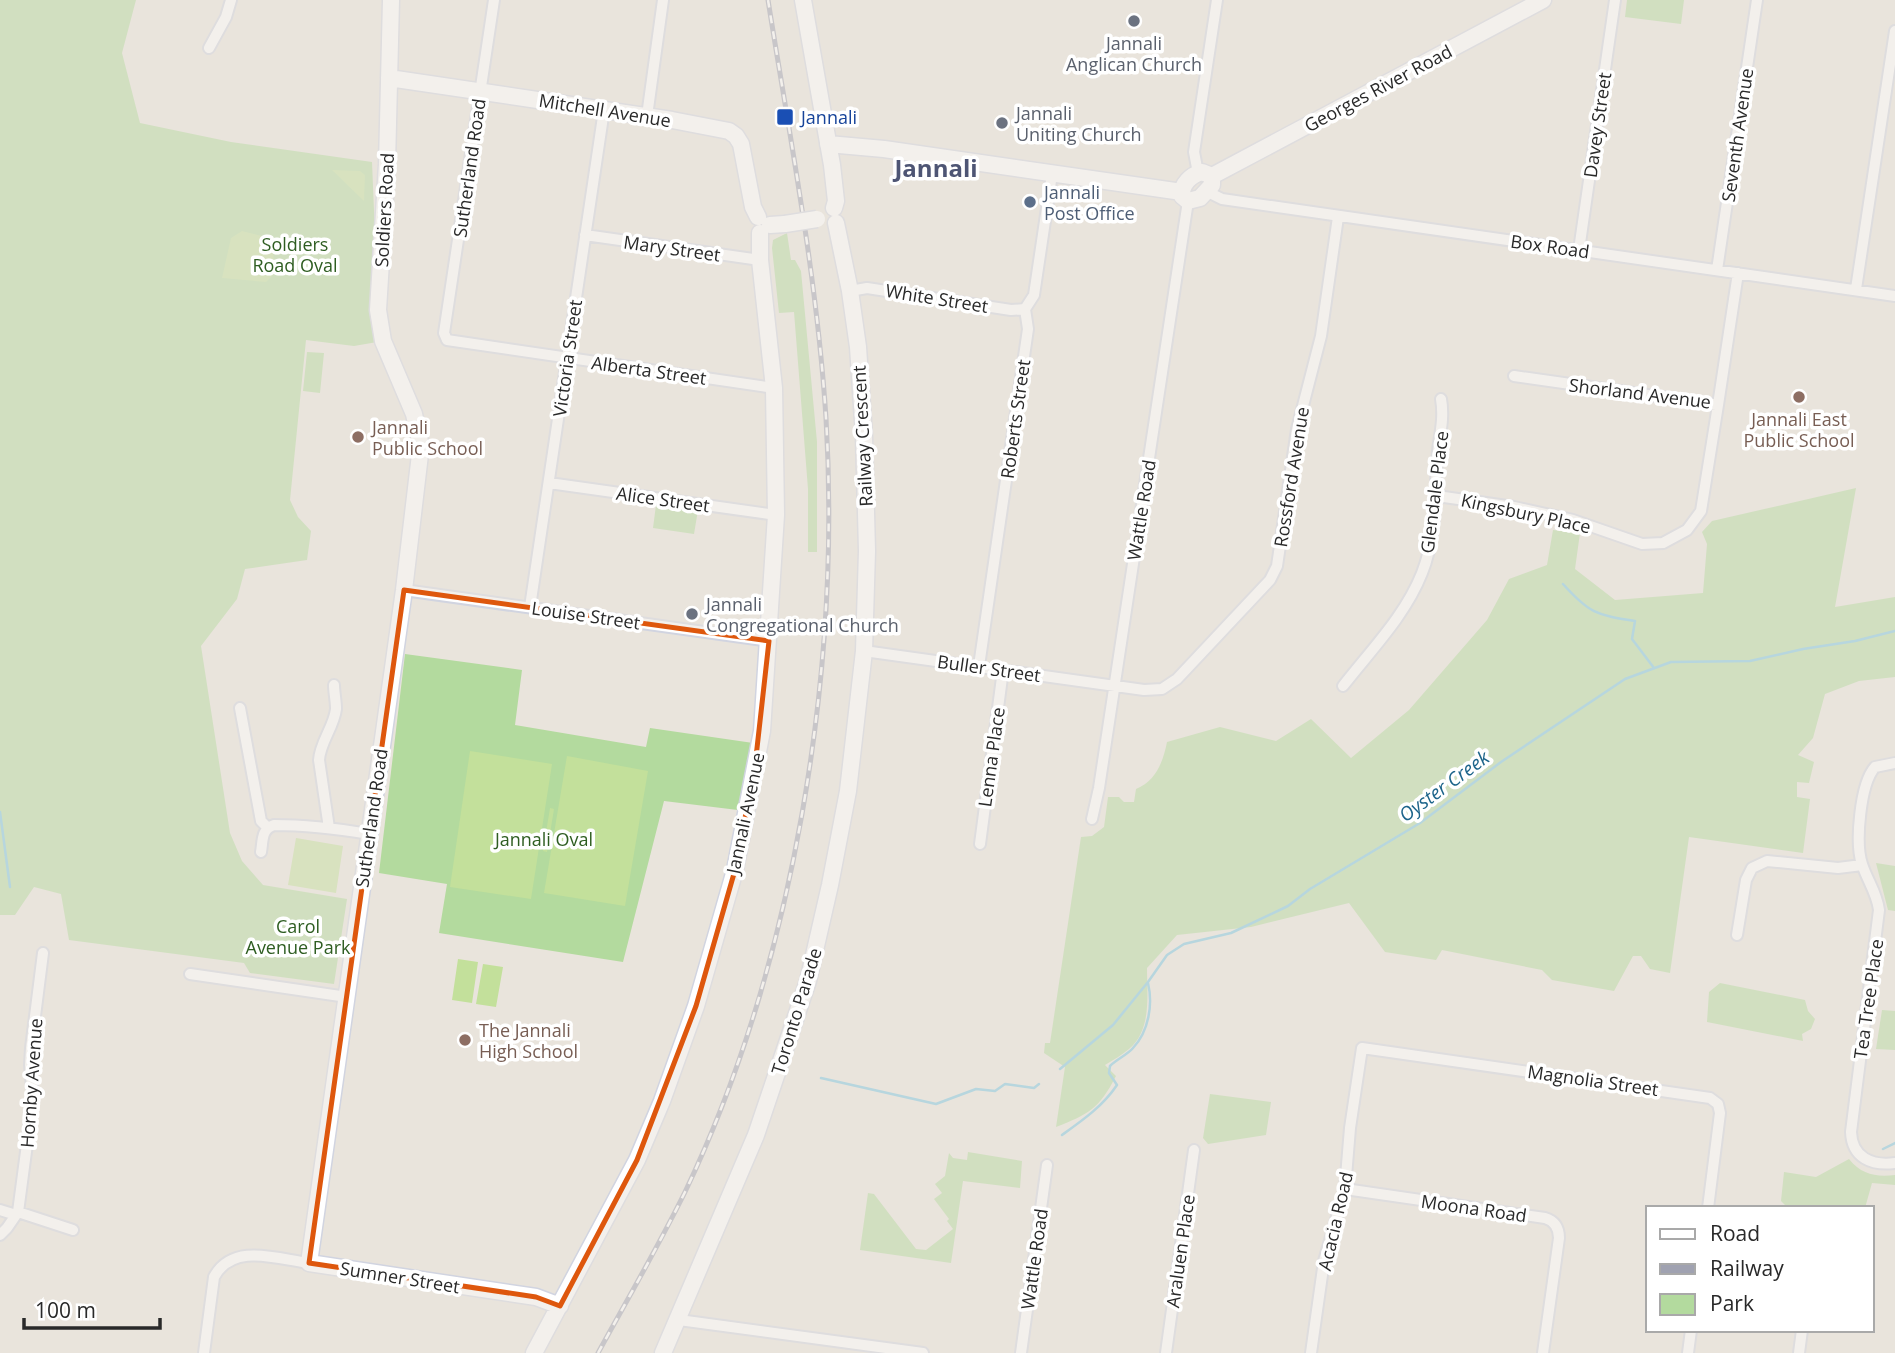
<svg xmlns="http://www.w3.org/2000/svg" width="1895" height="1353" viewBox="0 0 1895 1353" font-family="'Open Sans',sans-serif">
<rect width="100%" height="100%" fill="#e9e4dc"/>
<!-- green -->
<path fill="#b3da9e" d="M0 0H136L122 53 140 123 231 142 372 162 378 308 383 341 354 346 306 340 290 500 298 517 311 531 307 560 245 569 237 599 201 646 230 833 242 861 263 885 347 899 334 984 250 973 244 963 69 940 61 894 34 887 15 915H0Z
M1627 0H1684L1681 24 1625 17Z
M787 233 791 260H795L801 271 817 442V552H808V489L794 312 779 313 772 248 773 240Z
M307 352 324 353 320 393 303 391Z
M1856 488 1835 607 1895 597V677L1859 681 1825 694 1813 738 1798 755 1814 762 1809 783 1797 782V797L1810 799 1803 853 1689 837 1670 973 1650 969 1641 956H1633L1614 991 1552 980 1542 970 1442 950 1436 960 1385 952 1349 903 1251 927 1177 935 1147 968C1147 995 1152 1030 1129 1049 1122 1055 1113 1060 1105 1065L1116 1076C1099 1109 1089 1114 1056 1127L1065 1067 1044 1053 1045 1043H1050L1081 837 1092 836 1104 827 1108 797H1119L1124 802H1134L1136 789C1156 781 1163 762 1167 742L1220 727 1276 741 1311 719 1351 758 1409 710 1487 620 1509 579 1547 565 1553 530 1580 533 1575 569 1615 600 1703 593 1707 544 1702 532 1712 521Z
M656 505 698 510 694 534 653 528Z
M405 654 522 670 515 725 646 747 650 728 760 744 746 811 664 801 623 962 439 933 447 884 379 873Z
M1876 863 1895 866V911L1888 910Z
M1720 983 1805 1000 1808 1011 1815 1019 1811 1029 1802 1034 1803 1041 1707 1022 1709 992Z
M1882 1010 1895 1011V1050L1876 1049Z
M1210 1094 1271 1102 1266 1135 1208 1144 1203 1138Z
M968 1152 1022 1161 1020 1188 963 1181 951 1263 860 1250 868 1193 874 1194 916 1249 926 1250 953 1229 947 1221 949 1219 934 1199 942 1193 935 1184 945 1176 949 1153 953 1158 967 1160Z
M1849 1159C1862 1175 1876 1177 1895 1175V1185L1872 1183 1865 1208H1788L1781 1201 1784 1172 1816 1177Z"/>
<!-- pitch -->
<path fill="#c3e09b" d="M332 170 360 171 365 175 364 201Z
M242 231 273 239 274 274 266 282 222 278 231 238Z
M470 751 552 764 531 899 450 887Z
M567 756 648 771 625 906 544 893Z
M550 808 554 809 547 852 543 851Z
M296 838 343 846 336 893 288 885Z
M458 959 478 962 472 1003 452 1000Z
M483 964 503 967 496 1007 476 1004Z"/>
<g fill="none" stroke-linecap="round" stroke-linejoin="round">
<!-- stream -->
<path stroke="#7ac5e0" stroke-width="2.5" d="M1563 584C1589 613 1596 615 1635 621L1632 639 1654 668
M0 812 10 887
M1060 1069 1113 1025 1148 982 1167 955 1184 944 1231 933 1288 906 1310 889 1420 823 1501 762 1625 679 1671 662 1750 661 1803 649 1855 641 1895 631
M821 1078 936 1104 976 1089 995 1091 1005 1084 1034 1088 1039 1084
M1062 1135C1083 1120 1103 1106 1117 1085L1109 1073 1110 1066C1117 1059 1127 1055 1133 1048 1149 1031 1153 1004 1148 983
M1883 1149 1895 1143"/>
<!-- street casing -->
<g stroke="#d1d4e0" stroke-width="14">
<path id="street" d="M494 0 444 333 447 340 774 388
M209 48 226 17 231 0
M647 116 663 0
M1198 173 1194 152 1217 0
M1208 192 1222 199 1895 296
M585 235 760 260
M1579 250 1615 0
M1717 270 1757 0
M1856 289 1895 31
M850 291 867 288 1011 310 1025 309
M1025 309 1034 295 1052 174
M1514 376 1718 405 1738 273
M549 483 776 515
M1437 496 1514 507 1573 520 1642 544 1663 543 1687 530 1701 511 1718 405
M404 590 769 641
M530 607 604 110
M864 651 1144 690 1162 689 1177 679 1270 580 1277 566 1297 429 1321 336 1338 217
M979 666 1028 329 1025 309
M1343 686C1371 650 1405 616 1422 573 1436 538 1435 498 1437 462 1438 440 1445 421 1441 399
M240 708 261 821 267 827
M1895 763 1875 767C1860 784 1855 843 1862 864 1867 880 1877 893 1879 910L1851 1132C1852 1158 1872 1166 1895 1163
M1092 819 1099 788 1188 201
M329 828 319 760C320 742 334 727 336 709 336 701 334 692 334 685
M980 844 1003 670
M261 852C263 841 261 829 274 825 304 825 339 829 369 834
M1737 935 1746 880 1752 868 1767 861 1838 868 1862 865
M190 974 347 997
M1345 1189 1545 1218C1555 1221 1559 1228 1559 1238L1543 1353
M0 1210 16 1215
M18 1212 33 1099 30 1065 31 1048 43 953
M0 1235 7 1228 18 1212 73 1230
M679 1320 923 1353
M204 1353 214 1277C233 1242 277 1259 309 1263
M1021 1353 1047 1165
M1166 1353 1194 1150
M1311 1353 1324 1261 1345 1189 1350 1128 1362 1048 1710 1098 1718 1104 1720 1113 1708 1208
M1688 1353 1691 1330
M1799 1353 1802 1330"/>
</g>
<!-- secondary casing -->
<g stroke="#d1d4e0" stroke-width="19">
<path id="secondary" d="M391 0 387 164 378 310 383 341 414 414 421 446 404 590 309 1263 536 1297 560 1306
M803 0 832 165 836 201 834 208
M389 78 672 120 729 131 736 136 741 144 753 207 758 217
M828 144 884 149 1182 192
M1202 172 1212 176V185L1200 198 1188 201 1182 196C1181 184 1191 175 1202 172Z
M1212 176 1543 0
M770 225 785 224
M534 1353 637 1160 662 1101 696 1006 735 870 762 731 776 515 774 388 760 260V233
M663 1353 756 1135 808 981 830 885 848 791 864 651 867 551 864 436 858 347 850 291 836 223"/>
</g>
<!-- street -->
<use href="#street" stroke="#fff" stroke-width="10"/>
<!-- secondary -->
<use href="#secondary" stroke="#fff" stroke-width="16"/>
<!-- rail casing -->
<g stroke="#a0a2b1" stroke-width="5">
<path id="rail" d="M598 1353C627 1300 658 1247 685 1192 794 964 841 670 826 418 817 278 790 138 768 0"/>
</g>
<!-- rail -->
<use href="#rail" stroke="#fff" stroke-width="2.5" stroke-dasharray="8" stroke-linecap="butt"/>
<!-- secondary-bridge casing -->
<g stroke="#d1d4e0" stroke-width="19" stroke-linecap="butt">
<path id="secondary-bridge" d="M785 224 817 219"/>
</g>
<!-- secondary-bridge -->
<use href="#secondary-bridge" stroke="#fff" stroke-width="16"/>
</g>
<!-- marked area -->
<path d="M0 0H1895V1353H0ZM404 590 769 641 755 766 735 870 696 1006 637 1160 560 1306 536 1297 309 1263Z" fill="#e9e4dc" fill-opacity=".55" fill-rule="evenodd"/>
<path fill="none" stroke="#de570d" stroke-width="5" stroke-linejoin="round" d="M404 590 769 641 755 766 735 870 696 1006 637 1160 560 1306 536 1297 309 1263Z"/>
<!-- markers -->
<g fill="#6b7280" stroke="#fff" stroke-width="2.5">
<circle cx="1134" cy="21" r="7"/>
<circle cx="1002" cy="123" r="7"/>
<circle cx="692" cy="614" r="7"/>
</g>
<rect fill="#1a4fb4" stroke="#fff" stroke-width="2.5" x="776" y="108" width="18" height="18" rx="3.5"/>
<circle fill="#5c6f8a" stroke="#fff" stroke-width="2.5" cx="1030" cy="202" r="7"/>
<g fill="#8d6e63" stroke="#fff" stroke-width="2.5">
<circle cx="1799" cy="397" r="7"/>
<circle cx="358" cy="437" r="7"/>
<circle cx="465" cy="1040" r="7"/>
</g>
<g text-anchor="middle" dominant-baseline="central" stroke-width="7" stroke-linejoin="round" paint-order="stroke">
<!-- worship labels -->
<g font-size="18" fill="#5b616d" stroke="#fff" text-anchor="start">
<text x="1134" y="43" text-anchor="middle">Jannali<tspan x="1134" dy="21">Anglican Church</tspan></text>
<text x="1016" y="113">Jannali<tspan x="1016" dy="21">Uniting Church</tspan></text>
<text x="706" y="604">Jannali<tspan x="706" dy="21">Congregational Church</tspan></text>
</g>
<!-- street labels -->
<g font-size="18" fill="#292929" stroke="#fff">
<text transform="translate(1378 88) rotate(-28)">Georges River Road</text>
<text transform="translate(605 110) rotate(9)">Mitchell Avenue</text>
<text transform="translate(1597 125) rotate(-82)">Davey Street</text>
<text transform="translate(1737 135) rotate(-82)">Seventh Avenue</text>
<text transform="translate(469 168) rotate(-82)">Sutherland Road</text>
<text transform="translate(384 210) rotate(-87)">Soldiers Road</text>
<text transform="translate(1550 246) rotate(8)">Box Road</text>
<text transform="translate(672 248) rotate(8)">Mary Street</text>
<text transform="translate(937 298) rotate(9)">White Street</text>
<text transform="translate(567 358) rotate(-82)">Victoria Street</text>
<text transform="translate(649 370) rotate(8)">Alberta Street</text>
<text transform="translate(1640 393) rotate(7)">Shorland Avenue</text>
<text transform="translate(1015 419) rotate(-82)">Roberts Street</text>
<text transform="translate(862 436) rotate(-93)">Railway Crescent</text>
<text transform="translate(1291 477) rotate(-81)">Rossford Avenue</text>
<text transform="translate(1434 492) rotate(-83)">Glendale Place</text>
<text transform="translate(663 499) rotate(8)">Alice Street</text>
<text transform="translate(1141 510) rotate(-81)">Wattle Road</text>
<text transform="translate(1526 513) rotate(12)">Kingsbury Place</text>
<text transform="translate(586 615) rotate(8)">Louise Street</text>
<text transform="translate(989 668) rotate(8)">Buller Street</text>
<text transform="translate(991 757) rotate(-82)">Lenna Place</text>
<text transform="translate(745 813) rotate(-78)">Jannali Avenue</text>
<text transform="translate(371 818) rotate(-82)">Sutherland Road</text>
<text transform="translate(1868 999) rotate(-82)">Tea Tree Place</text>
<text transform="translate(796 1011) rotate(-73)">Toronto Parade</text>
<text transform="translate(1593 1080) rotate(8)">Magnolia Street</text>
<text transform="translate(31 1083) rotate(-86)">Hornby Avenue</text>
<text transform="translate(1474 1208) rotate(8)">Moona Road</text>
<text transform="translate(1335 1221) rotate(-77)">Acacia Road</text>
<text transform="translate(1180 1251) rotate(-82)">Araluen Place</text>
<text transform="translate(1034 1259) rotate(-82)">Wattle Road</text>
<text transform="translate(400 1277) rotate(9)">Sumner Street</text>
</g>
<!-- transit labels -->
<g font-size="18" fill="#164399" stroke="#fff" text-anchor="start">
<text x="801" y="117">Jannali</text>
</g>
<!-- service labels -->
<g font-size="18" fill="#4e5e75" stroke="#fff" text-anchor="start">
<text x="1044" y="192">Jannali<tspan x="1044" dy="21">Post Office</tspan></text>
</g>
<!-- park labels -->
<g font-size="18" fill="#2e5d21" stroke="#fff">
<text x="295" y="244">Soldiers<tspan x="295" dy="21">Road Oval</tspan></text>
<text x="544" y="839">Jannali Oval</text>
<text x="298" y="926">Carol<tspan x="298" dy="21">Avenue Park</tspan></text>
</g>
<!-- education labels -->
<g font-size="18" fill="#785e54" stroke="#fff" text-anchor="start">
<text x="1799" y="419" text-anchor="middle">Jannali East<tspan x="1799" dy="21">Public School</tspan></text>
<text x="372" y="427">Jannali<tspan x="372" dy="21">Public School</tspan></text>
<text x="479" y="1030">The Jannali<tspan x="479" dy="21">High School</tspan></text>
</g>
<!-- water labels -->
<g font-size="19" font-style="italic" fill="#1c648a" stroke="#fff">
<text transform="translate(1444 786) rotate(-36)">Oyster Creek</text>
</g>
<!-- district labels -->
<g font-size="24" font-weight="bold" fill="#4e5574" stroke="#fff">
<text x="936" y="167">Jannali</text>
</g>
</g>
<!-- legend -->
<rect x="1646" y="1206" width="228" height="126" fill="#ffffff" stroke="#a9a9a9" stroke-width="2"/>
<rect x="1660" y="1229" width="35" height="10" fill="#ffffff" stroke="#a9a9a9" stroke-width="2"/>
<text x="1710" y="1241" font-size="21" fill="#292929">Road</text>
<rect x="1660" y="1264" width="35" height="10" fill="#a0a2b1" stroke="#a9a9a9" stroke-width="2"/>
<text x="1710" y="1276" font-size="21" fill="#292929">Railway</text>
<rect x="1660" y="1294" width="35" height="21" fill="#b3da9e" stroke="#a9a9a9" stroke-width="2"/>
<text x="1710" y="1311" font-size="21" fill="#292929">Park</text>
<!-- scale -->
<path d="M24 1318v10h136v-10" fill="none" stroke="#292929" stroke-width="3.5"/>
<text x="35" y="1318" font-size="21" fill="#292929" stroke="#ffffff" stroke-width="5" paint-order="stroke">100 m</text>
</svg>
